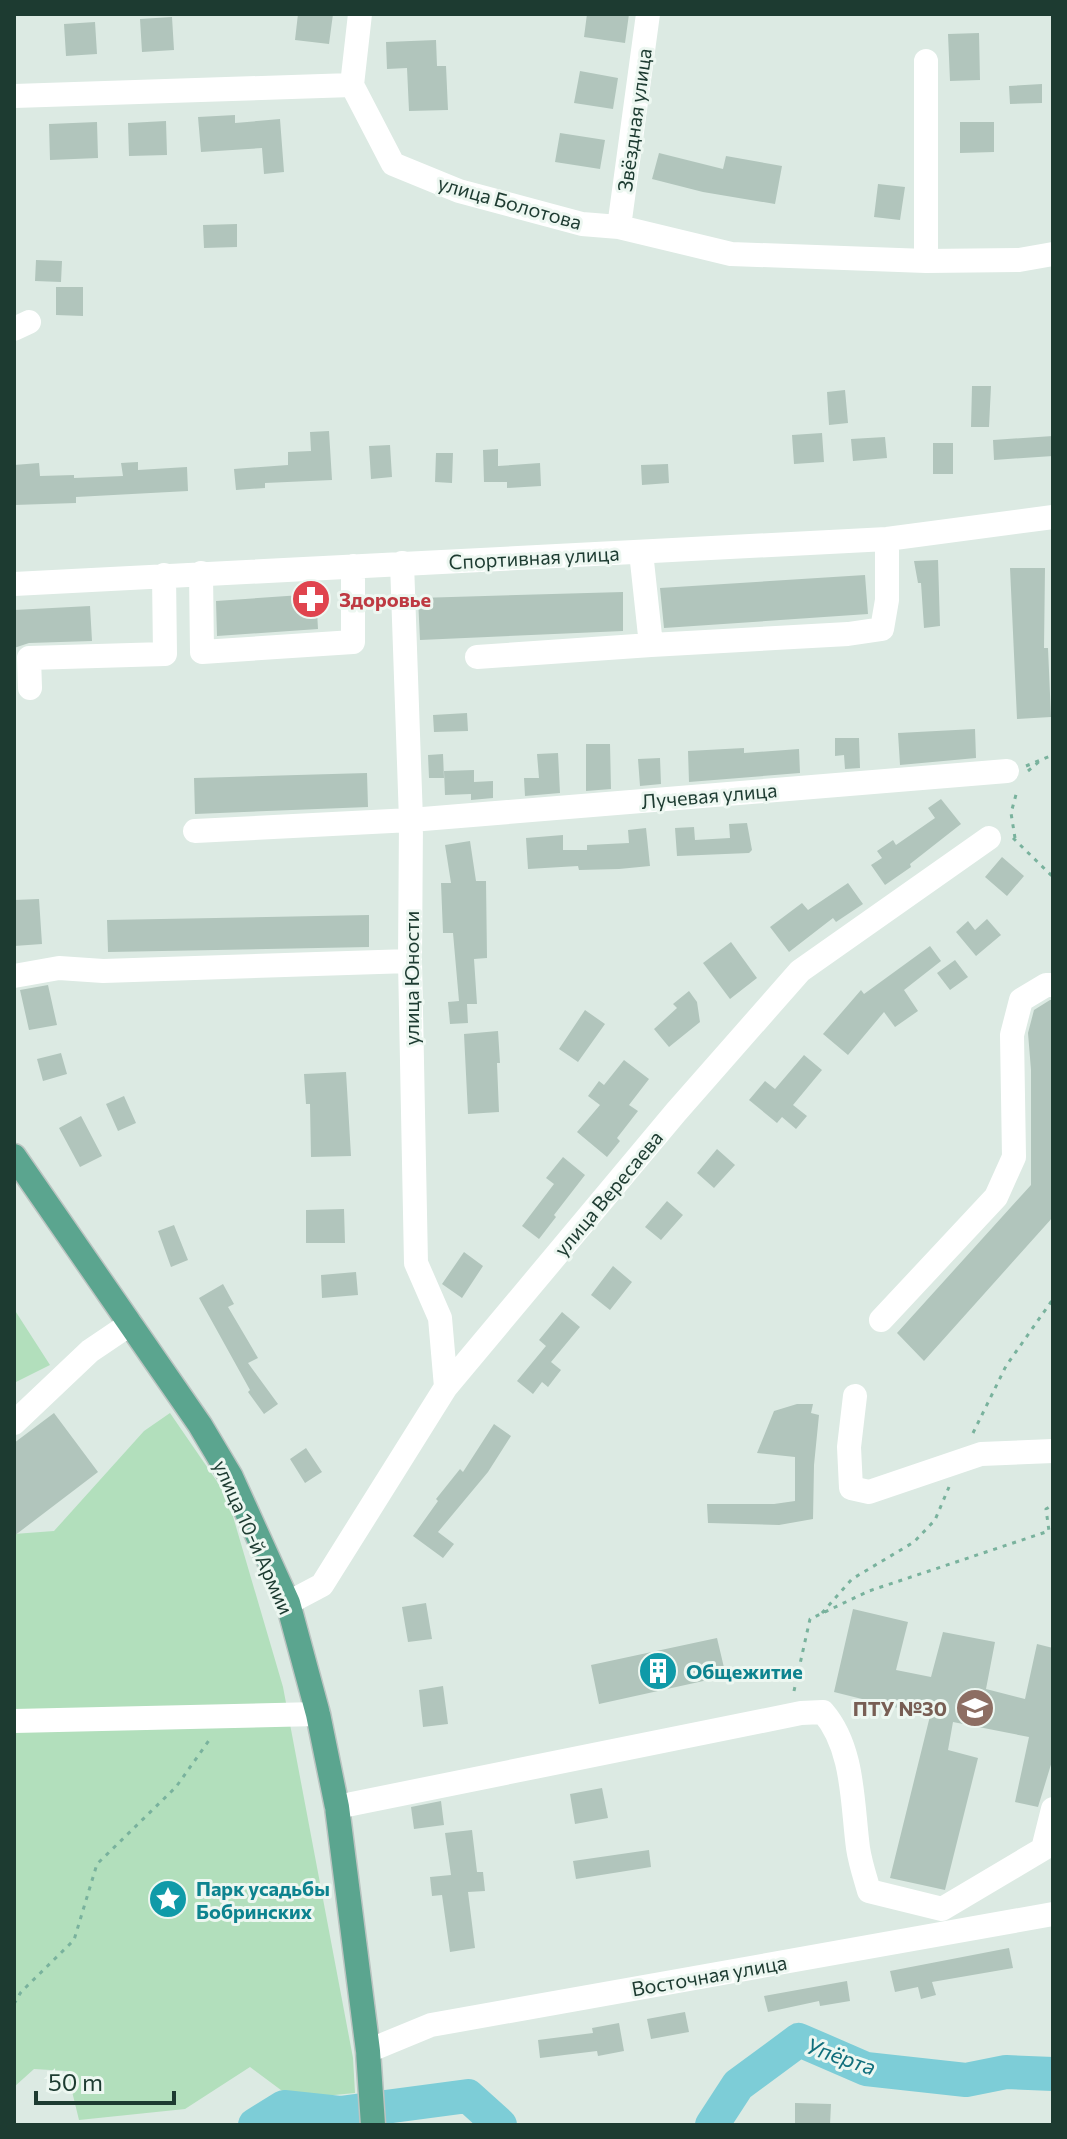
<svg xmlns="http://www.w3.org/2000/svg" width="1067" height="2139" viewBox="0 0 1067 2139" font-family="Commissioner,sans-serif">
<rect width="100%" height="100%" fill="#dceae3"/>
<!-- green -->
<path fill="#b2dfbc" d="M14 1309 50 1365 14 1383Z
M170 1413 227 1496 283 1687 353 2058 355 2093 293 2099 250 2067 185 2109 79 2120 67 2071 34 2069 14 2087V1534L54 1531 144 1431Z"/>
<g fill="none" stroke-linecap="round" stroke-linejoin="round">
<!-- river -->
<path stroke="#7dcdd7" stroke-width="34" d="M255 2125 284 2107 340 2113 468 2096 500 2125
M712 2125 738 2085 799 2040 866 2069 966 2080 1006 2072 1053 2074"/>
</g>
<!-- building -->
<path fill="#b1c5bc" d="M298 14H333L329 44 295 40Z
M587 14H629L625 43 584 37Z
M172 17 174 50 142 52 140 19Z
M95 22 97 54 66 56 64 24Z
M979 33 980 80 950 81 948 34Z
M436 40 437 66H446L448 110 409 111 407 68 387 69 386 42Z
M580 71 618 78 613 109 574 103Z
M1042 84V103L1010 104 1009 86Z
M235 115V123L280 119 284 172 264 174 262 148 201 152 198 117Z
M166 121 167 155 129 156 128 123Z
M97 122 98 158 50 160 49 124Z
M960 122H994V152L960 153Z
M560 133 605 140 600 169 555 162Z
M659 153 723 169 726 156 782 166 775 204 703 192 652 179Z
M878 184 905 187 900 220 874 217Z
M237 224V247L204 248 203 225Z
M36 260 62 261 61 282 35 281Z
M56 287H83V316L56 315Z
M972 386H991L989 427H971Z
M845 390 848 423 829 425 827 392Z
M329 431 332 480 265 483V488L236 490 234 469 288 465V452L311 451 310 432Z
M822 433 824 462 794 464 792 435Z
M1053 436V456L994 460 993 440Z
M885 437 887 458 853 461 851 439Z
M933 443H953V474H933Z
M390 445 392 477 371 479 369 446Z
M498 449V466L540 463 541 486 507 488V482H484L483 450Z
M436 453H453L452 483 435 482Z
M138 462V470L187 467 188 491 76 497V503L14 505V465L39 463 40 476 74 475V478L123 476 121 463Z
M668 464 669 483 642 485 641 465Z
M938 560 940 626 924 628 921 583H918L914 561Z
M1010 568H1045L1044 648H1048L1051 717 1017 719Z
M865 575 868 614 664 628 660 588Z
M623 592V631L420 640 418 598Z
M316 594 318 629 217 636 216 601Z
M90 606 92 641 29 643 14 648V610Z
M467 713 468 731 434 732 433 715Z
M975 729 976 758 900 765 898 733Z
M835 738H859L860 768 845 769 844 755 835 756Z
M586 744H610L611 789 586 791Z
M744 748V753L799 749 800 773 689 782 688 751Z
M558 753 560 793 525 796 524 778H539L537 754Z
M443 754 444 778H429L428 755Z
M660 758 661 784 640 786 638 759Z
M474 770V782L493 781V798L471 800V794L445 795 444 771Z
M367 773 368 807 195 814 194 778Z
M941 799 961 824 910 864 911 867 885 885 871 865 882 858 877 851 893 840 896 845 935 818 928 808Z
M747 823 752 850 749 853 677 856 675 828 694 827 695 840 730 838 729 824Z
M646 828 650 866 619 869 579 870 578 866 528 869 526 838 563 835V850H587V845L629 843 628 830Z
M470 841 476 881H486L487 958 474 959 477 1004H467L468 1023 450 1024 448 1002 459 1001 453 933H443L441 883H451L445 845Z
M1002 857 1024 876 1007 896 985 877Z
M848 883 863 904 836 922 833 918 789 952 770 927 802 903 808 910Z
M39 899 42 944 14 946V900Z
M369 915V947L108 952 107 920Z
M987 919 1001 935 976 956 956 932 968 921 975 930Z
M731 942 757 978 730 999 703 963Z
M930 946 941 961 904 990 918 1011 895 1027 884 1012 848 1055 823 1034 861 990 864 994Z
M955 960 968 977 950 990 937 973Z
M48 985 57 1025 29 1030 20 990Z
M689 991 697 1002 700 1022 669 1047 654 1029 677 1008 673 1004Z
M1050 1000H1053V1217L924 1361 897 1333 1031 1185V1070L1028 1033 1034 1010Z
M585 1010 605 1024 578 1062 559 1049Z
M498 1031 500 1063H497L499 1112 468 1114 464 1034Z
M61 1053 67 1074 43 1081 37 1059Z
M804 1055 822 1070 793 1105 807 1116 796 1129 782 1117 777 1123 749 1100 765 1081 775 1089Z
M624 1060 649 1079 629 1105 638 1111 617 1138 620 1141 607 1157 577 1132 600 1105 588 1096 599 1081 604 1085Z
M346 1072 351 1156 311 1157 310 1104H306L304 1074Z
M124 1096 136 1123 118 1131 106 1104Z
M81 1116 102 1156 80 1167 59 1128Z
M717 1149 735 1165 714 1188 697 1173Z
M563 1157 585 1175 554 1215 556 1217 539 1239 522 1226 554 1184 546 1178Z
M667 1201 683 1215 661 1240 645 1227Z
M344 1209 345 1243H306V1210Z
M174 1225 188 1260 171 1267 158 1231Z
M464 1252 483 1266 462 1298 442 1284Z
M613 1266 632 1282 610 1310 591 1295Z
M356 1272 358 1295 322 1298 321 1275Z
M223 1284 234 1304 228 1307 258 1358 248 1363 278 1404 264 1414 248 1392 250 1390 199 1298Z
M562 1312 580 1327 551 1362 561 1370 548 1387 542 1382 533 1394 517 1381 546 1346 539 1340Z
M797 1404H813L811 1413 819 1415 814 1465 813 1519 779 1525 708 1523 707 1504H774L795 1501V1457L757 1453 774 1411Z
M54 1413 98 1472 14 1536V1443Z
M494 1424 511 1436 488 1472 438 1532 454 1544 443 1558 413 1536 438 1501 436 1499 460 1469 463 1472Z
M306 1448 322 1472 305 1483 290 1459Z
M426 1603 432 1639 408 1642 402 1607Z
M853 1609 908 1622 896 1670 931 1677 943 1632 995 1642 986 1689 1025 1699 1037 1644 1053 1648V1758L1038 1807 1015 1802 1029 1737 953 1722 948 1750 978 1758 945 1890 890 1878 930 1716 834 1692Z
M717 1638 726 1676 599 1704 591 1665Z
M443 1686 448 1724 423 1727 419 1690Z
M602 1788 608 1818 575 1824 570 1794Z
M441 1801 444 1825 414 1829 411 1807Z
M472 1830 477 1872H483L485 1891 468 1892 475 1948 450 1952 442 1895 432 1896 430 1877 451 1875 445 1833Z
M649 1850 651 1867 576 1879 573 1861Z
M1009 1948 1013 1968 932 1982 936 1995 921 1999 918 1987 895 1992 890 1971Z
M847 1981 850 2001 820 2006 819 2001 768 2012 764 1996Z
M685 2012 689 2032 651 2039 647 2019Z
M619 2023 624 2051 598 2056 597 2051 540 2058 538 2040 593 2033 592 2028Z
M795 2103 831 2104 830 2125H795Z"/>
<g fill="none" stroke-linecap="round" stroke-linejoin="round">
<!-- major casing -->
<g stroke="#bbc4c1" stroke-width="27">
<path id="major" d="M14 1156 200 1425 231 1477 288 1603 318 1714 337 1807 368 2051 373 2125"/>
</g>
<!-- path -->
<path stroke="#79b29d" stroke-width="3" stroke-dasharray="4 6" stroke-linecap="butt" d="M1026 766 1053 755
M1028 771 1041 760
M1013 838 1053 877
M1015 838 1011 813 1017 791
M973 1433 1006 1366 1053 1299
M822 1613 852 1579 914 1542 935 1520 949 1487
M794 1691 810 1619 869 1591 1049 1531 1046 1509 1053 1505
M14 2004 21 1992 74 1940 97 1864 176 1787 210 1739"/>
<!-- minor -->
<path stroke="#fff" stroke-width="24" d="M926 61V261
M352 85 360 14
M14 96 352 85 393 164 459 191 582 224 619 227 731 254 926 261 1019 260 1053 254
M619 227 648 14
M14 329 29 322
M402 563 411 820 410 961 416 1263 440 1318 446 1387
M201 573 202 652 353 642V566
M14 584 887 539 1053 517
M651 645 848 634 882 629 887 600V539
M477 657 651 645 641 552
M30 688 29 658 165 654 164 575
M195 831 411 820 1007 771
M14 976 59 968 103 971 410 961
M881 1320 996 1197 1014 1157 1012 1035 1021 1000 1046 985H1053
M855 1396 849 1447 851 1488 869 1492 981 1454 1053 1451
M14 1423 90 1351 130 1324
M288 1603 322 1585 446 1387 676 1112 800 971 989 838
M14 1721 318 1714
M337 1807 801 1713 823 1712C854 1748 852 1802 858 1848 860 1862 865 1877 869 1891L942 1909 1043 1849 1053 1809
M368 2051 431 2025 1053 1914"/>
<!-- major -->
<use href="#major" stroke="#5ba58f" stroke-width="24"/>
</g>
<!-- icons -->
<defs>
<g id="pharmacy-disc" transform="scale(2)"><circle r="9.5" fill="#e0444e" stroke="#edf7f1"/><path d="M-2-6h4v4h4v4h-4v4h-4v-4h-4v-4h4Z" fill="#fff"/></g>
<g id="building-disc" transform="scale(2)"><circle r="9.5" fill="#0f9aa8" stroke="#edf7f1"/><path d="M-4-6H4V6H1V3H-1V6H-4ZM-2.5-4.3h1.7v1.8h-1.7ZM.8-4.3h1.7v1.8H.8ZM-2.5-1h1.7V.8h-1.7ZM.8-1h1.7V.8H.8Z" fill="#fff"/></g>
<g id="university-disc" transform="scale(2)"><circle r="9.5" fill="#8d6e63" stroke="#edf7f1"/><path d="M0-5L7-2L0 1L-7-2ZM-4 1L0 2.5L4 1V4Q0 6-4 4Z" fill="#fff"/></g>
<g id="sight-disc" transform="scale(2)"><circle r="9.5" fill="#0f9aa8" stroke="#edf7f1"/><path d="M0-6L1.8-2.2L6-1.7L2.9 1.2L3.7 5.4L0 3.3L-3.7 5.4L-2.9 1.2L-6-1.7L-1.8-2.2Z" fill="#fff"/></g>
</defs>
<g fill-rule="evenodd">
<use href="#pharmacy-disc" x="311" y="599"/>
<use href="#building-disc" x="658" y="1671"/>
<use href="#university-disc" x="975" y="1708"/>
<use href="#sight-disc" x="168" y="1899"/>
</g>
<g text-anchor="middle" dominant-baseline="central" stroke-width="6" stroke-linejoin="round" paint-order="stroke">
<!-- street labels -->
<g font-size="20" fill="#1d3b31" stroke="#edf7f1">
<text transform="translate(634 120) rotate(-82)">Звёздная улица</text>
<text transform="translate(510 202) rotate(16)">улица Болотова</text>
<text transform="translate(534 557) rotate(-3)">Спортивная улица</text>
<text transform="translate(709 795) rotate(-5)">Лучевая улица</text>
<text transform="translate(411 978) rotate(-90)">улица Юности</text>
<text transform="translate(608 1193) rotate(-50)">улица Вересаева</text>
<text transform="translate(254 1537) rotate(66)">улица 10-й Армии</text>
<text transform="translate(709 1975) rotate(-10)">Восточная улица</text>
</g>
<!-- health labels -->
<g font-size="20" font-weight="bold" fill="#be3a42" stroke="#edf7f1" text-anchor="start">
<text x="339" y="599">Здоровье</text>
</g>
<!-- culture labels -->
<g font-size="20" font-weight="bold" fill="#0d838f" stroke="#edf7f1" text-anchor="start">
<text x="686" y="1671">Общежитие</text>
<text x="196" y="1888">Парк усадьбы<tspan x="196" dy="23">Бобринских</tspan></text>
</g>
<!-- education labels -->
<g font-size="20" font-weight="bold" fill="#785e54" stroke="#edf7f1" text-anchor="end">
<text x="947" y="1708">ПТУ №30</text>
</g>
<!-- water labels -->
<g font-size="22" font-style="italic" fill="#116f7c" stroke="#edf7f1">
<text transform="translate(841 2056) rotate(19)">Упёрта</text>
</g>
</g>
<!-- border -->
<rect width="1067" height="2139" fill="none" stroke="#1d3b31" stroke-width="32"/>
<!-- scale -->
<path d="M36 2091v12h138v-12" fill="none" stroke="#1d3b31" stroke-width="4"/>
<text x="48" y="2091" font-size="24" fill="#1d3b31" stroke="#edf7f1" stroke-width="6" paint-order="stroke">50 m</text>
</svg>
